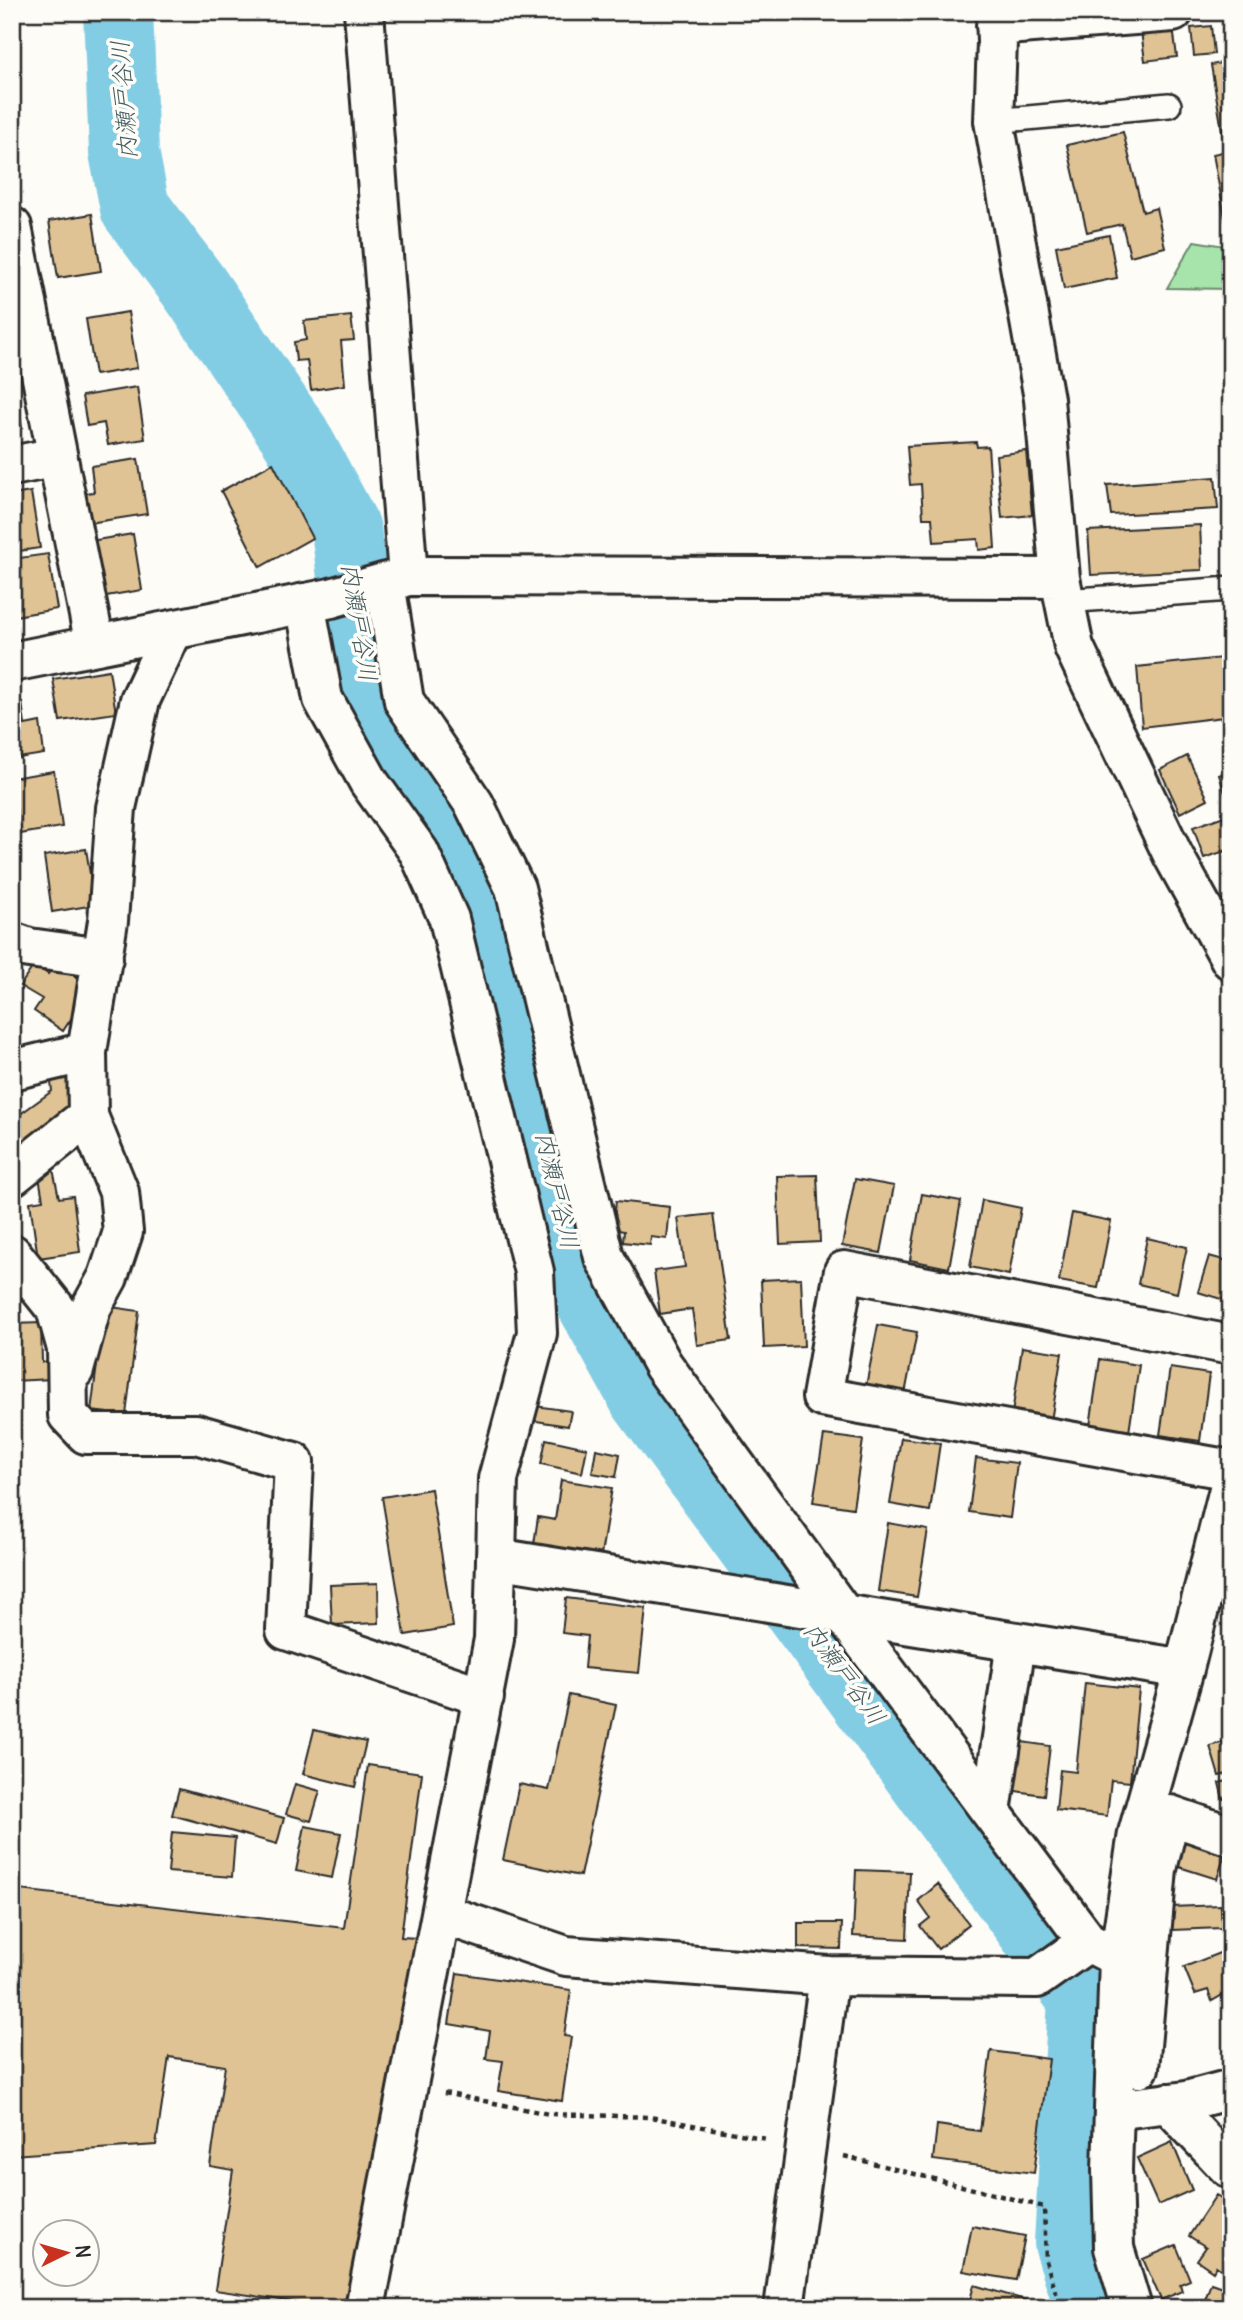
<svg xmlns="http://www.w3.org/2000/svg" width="1243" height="2320" viewBox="0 0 1243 2320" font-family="Delius,'Klee One',sans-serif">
<rect width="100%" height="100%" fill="#fdfcf7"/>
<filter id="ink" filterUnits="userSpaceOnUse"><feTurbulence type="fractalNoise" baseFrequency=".0143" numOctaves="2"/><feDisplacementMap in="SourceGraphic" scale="14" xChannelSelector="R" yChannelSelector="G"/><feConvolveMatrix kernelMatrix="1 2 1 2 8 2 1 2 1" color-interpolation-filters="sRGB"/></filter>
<g filter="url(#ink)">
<!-- green -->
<path fill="#a7e4ab" stroke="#69886b" stroke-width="2" d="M1194 241 1231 247V289L1167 288Z"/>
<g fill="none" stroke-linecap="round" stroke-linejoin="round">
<!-- river -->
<path stroke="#83cde4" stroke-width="70" d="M118 12 124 152 135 208 194 287 296 437 346 530 365 676 391 748 468 863 509 980 579 1280 643 1396 1083 1999 1069 2243 1087 2299 1093 2308"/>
</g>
<!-- building -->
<path fill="#e0c394" stroke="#2b2b2b" stroke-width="2" d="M1211 26 1214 54 1194 56 1191 28Z
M1173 27 1177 57 1145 61 1141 31Z
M1231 61V134L1223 136 1211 65Z
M1123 132 1143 212 1156 208 1165 247 1130 256 1122 224 1087 232 1067 145Z
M1231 150V234H1228L1213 154Z
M92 214 101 271 58 278 49 221Z
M1109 235 1117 278 1064 289 1056 246Z
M128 312 137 368 95 375 86 319Z
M351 316 354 340 341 341 345 385 311 390 307 360 296 361 294 342 306 340 304 321Z
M12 372 22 428 12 429Z
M137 387 145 439 108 445 104 423 87 426 82 396Z
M976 442 977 447 988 446 995 548 979 550 978 539 934 542 932 518H923L921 484 910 485 907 446Z
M1026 451 1032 515 1002 518 996 455Z
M138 459 147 514 82 524 77 495 94 492 91 466Z
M273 463 312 538 260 567 221 491Z
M1215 477 1218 509 1111 515 1107 485Z
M31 492 40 548 12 552V495Z
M1200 525 1202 570 1091 575 1088 531Z
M133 534 142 590 100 597 90 541Z
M48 554 57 609 15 616 12 600V559Z
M1231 657V716L1142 727 1137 667Z
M109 670 116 713 60 721 53 679Z
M22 702 25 725 40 722 44 754 12 759V703Z
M1187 756 1208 799 1180 813 1160 770Z
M54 771 62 827 20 834 12 778Z
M1231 771V811L1219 775Z
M1224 816 1231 835V849L1204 858 1193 827Z
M86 849 95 905 52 912 44 856Z
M55 963 92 987 63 1031 34 1011 42 999 20 986 34 965 48 974Z
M12 1003 22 1052 12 1054Z
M69 1072 72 1109 12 1158V1120L52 1091 50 1074Z
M53 1169 59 1198 73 1196 80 1252 38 1258 30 1202 43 1200 38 1171Z
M817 1175 820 1242 780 1244 777 1176Z
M855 1179 894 1186 881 1253 842 1246Z
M922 1194 961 1201 949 1268 910 1260Z
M982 1200 1021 1208 1009 1275 970 1267Z
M616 1201 670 1207 667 1239 651 1237 650 1245 623 1242 624 1231 613 1229Z
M1072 1213 1111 1221 1098 1288 1059 1281Z
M713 1214 731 1340 697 1345 692 1309 660 1314 654 1271 685 1267 678 1218Z
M1147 1238 1187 1247 1177 1293 1138 1284Z
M1209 1256 1231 1262V1302L1198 1292Z
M801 1278 804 1346 764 1348 761 1280Z
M111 1307 139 1311 126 1415 91 1411 103 1318 109 1319Z
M41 1323 42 1362H51L52 1379 12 1381V1324Z
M878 1325 917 1332 904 1399 865 1391Z
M1022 1347 1062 1353 1051 1421 1012 1414Z
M1100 1359 1139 1365 1129 1432 1090 1426Z
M1170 1368 1209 1374 1200 1441 1160 1435Z
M535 1406 571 1411 568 1426 530 1420Z
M824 1435 863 1440 853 1508 813 1502Z
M901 1438 940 1443 930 1511 890 1504Z
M546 1439 587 1448 582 1473 541 1464Z
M596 1449 620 1454 616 1477 592 1473Z
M976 1458 1017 1463 1010 1518 969 1512Z
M561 1480 612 1488 601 1555 534 1544 538 1517 555 1520Z
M431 1489 453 1627 405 1635 382 1497Z
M888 1523 928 1530 917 1597 878 1591Z
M378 1583 379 1623 332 1625 330 1585Z
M566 1598 646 1608 639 1673 584 1668 587 1636 562 1633Z
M1085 1683 1139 1689 1130 1782 1111 1780 1107 1816 1056 1810 1060 1770 1076 1772Z
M569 1695 616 1705 580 1876 503 1860 519 1784 549 1790Z
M314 1730 366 1742 355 1787 303 1774Z
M1015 1741 1050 1746 1044 1795 1008 1790Z
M1228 1741 1231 1773 1219 1776 1210 1746Z
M368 1765 422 1773 401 1937 417 1938 349 2308H335L215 2290 233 2170 210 2166 225 2066 169 2057 156 2145 12 2155V1889L344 1928Z
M1231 1780V1797L1223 1799 1219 1783Z
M295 1784 320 1791 311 1821 286 1814Z
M179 1789 284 1818 277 1844 172 1815Z
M305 1826 341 1833 332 1878 296 1871Z
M172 1832 235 1838 232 1877 168 1872Z
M1184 1838 1226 1851 1217 1879 1176 1866Z
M856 1870 910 1872 907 1939 853 1936Z
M938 1884 969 1924 938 1949 920 1926 930 1918 918 1901Z
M1221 1905 1222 1928 1172 1930 1171 1907Z
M798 1923H842L841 1949 798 1948Z
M1222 1952 1231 1969V2004L1226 1993 1212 2001 1208 1990 1195 1994 1184 1967Z
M457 1973 571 1990 564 2036 571 2037 562 2101 498 2091 503 2061 486 2059 490 2031 449 2024Z
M991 2051 1049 2059 1034 2173 933 2160 937 2125 980 2131Z
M1172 2142 1192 2190 1158 2205 1137 2158Z
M1216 2195 1231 2204V2269L1228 2274 1216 2266 1213 2271 1197 2260 1206 2247 1189 2236Z
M972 2226 1025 2236 1016 2280 963 2271Z
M1176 2245 1190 2280 1180 2284 1182 2291 1161 2300 1143 2259Z
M1211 2283 1231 2290V2308H1202Z
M974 2285 1032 2302 1031 2308H968Z"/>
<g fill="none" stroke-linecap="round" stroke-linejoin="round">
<!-- lane casing -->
<g stroke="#2b2b2b" stroke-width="28">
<path id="lane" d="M994 121 1169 105
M1064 601 1231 589"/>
</g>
<!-- street casing -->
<g stroke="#2b2b2b" stroke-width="44">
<path id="street" d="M996 12 997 42 994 121 1044 399 1060 578 1074 647 1173 855 1231 960
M996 26 1173 12
M12 227 95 645
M12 466 57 457
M408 576 1060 578
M385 583 404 701 474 804 515 888 604 1257 663 1365 844 1615 1088 1942 1119 1958
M305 603 323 699 369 782 419 852 449 919 534 1272 537 1333 498 1479 494 1639 365 2308
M12 942 29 948 103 958
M12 1070 87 1052 108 921 116 808 140 700 173 630
M12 1176 88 1116
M12 1254 56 1309 67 1349 68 1415 86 1434H196L294 1462 286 1630 484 1697
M1231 1345 844 1271 822 1397 1231 1470
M74 1370 91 1308 108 1277 123 1232 119 1192 88 1116 87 1052
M496 1558 1184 1669
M991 1812 1016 1643
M442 1914 566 1956 829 1976 1037 1978 1088 1942
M1139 2068 1157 1869 1170 1815 1231 1836
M1168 2103 1229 2168
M1114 2110 1186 2101 1231 2089
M784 2308 829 1976
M1132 2308 1114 2248 1112 2170 1119 1958 1138 1833 1184 1669 1231 1481"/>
</g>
<!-- secondary casing -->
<g stroke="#2b2b2b" stroke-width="44">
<path id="secondary" d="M12 662 331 598 408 576 364 12"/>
</g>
<!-- path -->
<path stroke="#2b2b2b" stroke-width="4.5" stroke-dasharray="5 5" stroke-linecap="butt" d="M444 2093 549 2114 650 2117 767 2139
M844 2156 1044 2207 1046 2261 1061 2308"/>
<!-- lane -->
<use href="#lane" stroke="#fdfcf7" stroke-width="23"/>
<!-- street -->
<use href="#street" stroke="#fdfcf7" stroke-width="38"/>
<!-- secondary -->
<use href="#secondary" stroke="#fdfcf7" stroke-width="38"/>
</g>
</g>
<g text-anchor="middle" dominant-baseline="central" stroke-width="7" stroke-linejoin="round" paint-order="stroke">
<!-- water labels -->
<g font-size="24" font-style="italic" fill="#455c62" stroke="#fdfcf7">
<text transform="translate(123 100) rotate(-94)">内瀬戸谷川</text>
<text transform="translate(360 622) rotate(81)">内瀬戸谷川</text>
<text transform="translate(558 1190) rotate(77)">内瀬戸谷川</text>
<text transform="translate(845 1673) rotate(54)">内瀬戸谷川</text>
</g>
</g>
<!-- margin -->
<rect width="1243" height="2320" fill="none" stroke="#fdfcf7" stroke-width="42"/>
<rect x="21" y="21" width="1201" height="2278" fill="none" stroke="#2b2b2b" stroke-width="2.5" filter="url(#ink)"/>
<!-- north arrow -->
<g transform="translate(66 2253) rotate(85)"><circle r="33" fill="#fdfcf7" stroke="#a9a8a5" stroke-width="2"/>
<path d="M0-5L12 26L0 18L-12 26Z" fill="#c8321e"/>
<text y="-10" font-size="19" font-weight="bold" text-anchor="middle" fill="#2b2b2b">N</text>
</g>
</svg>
